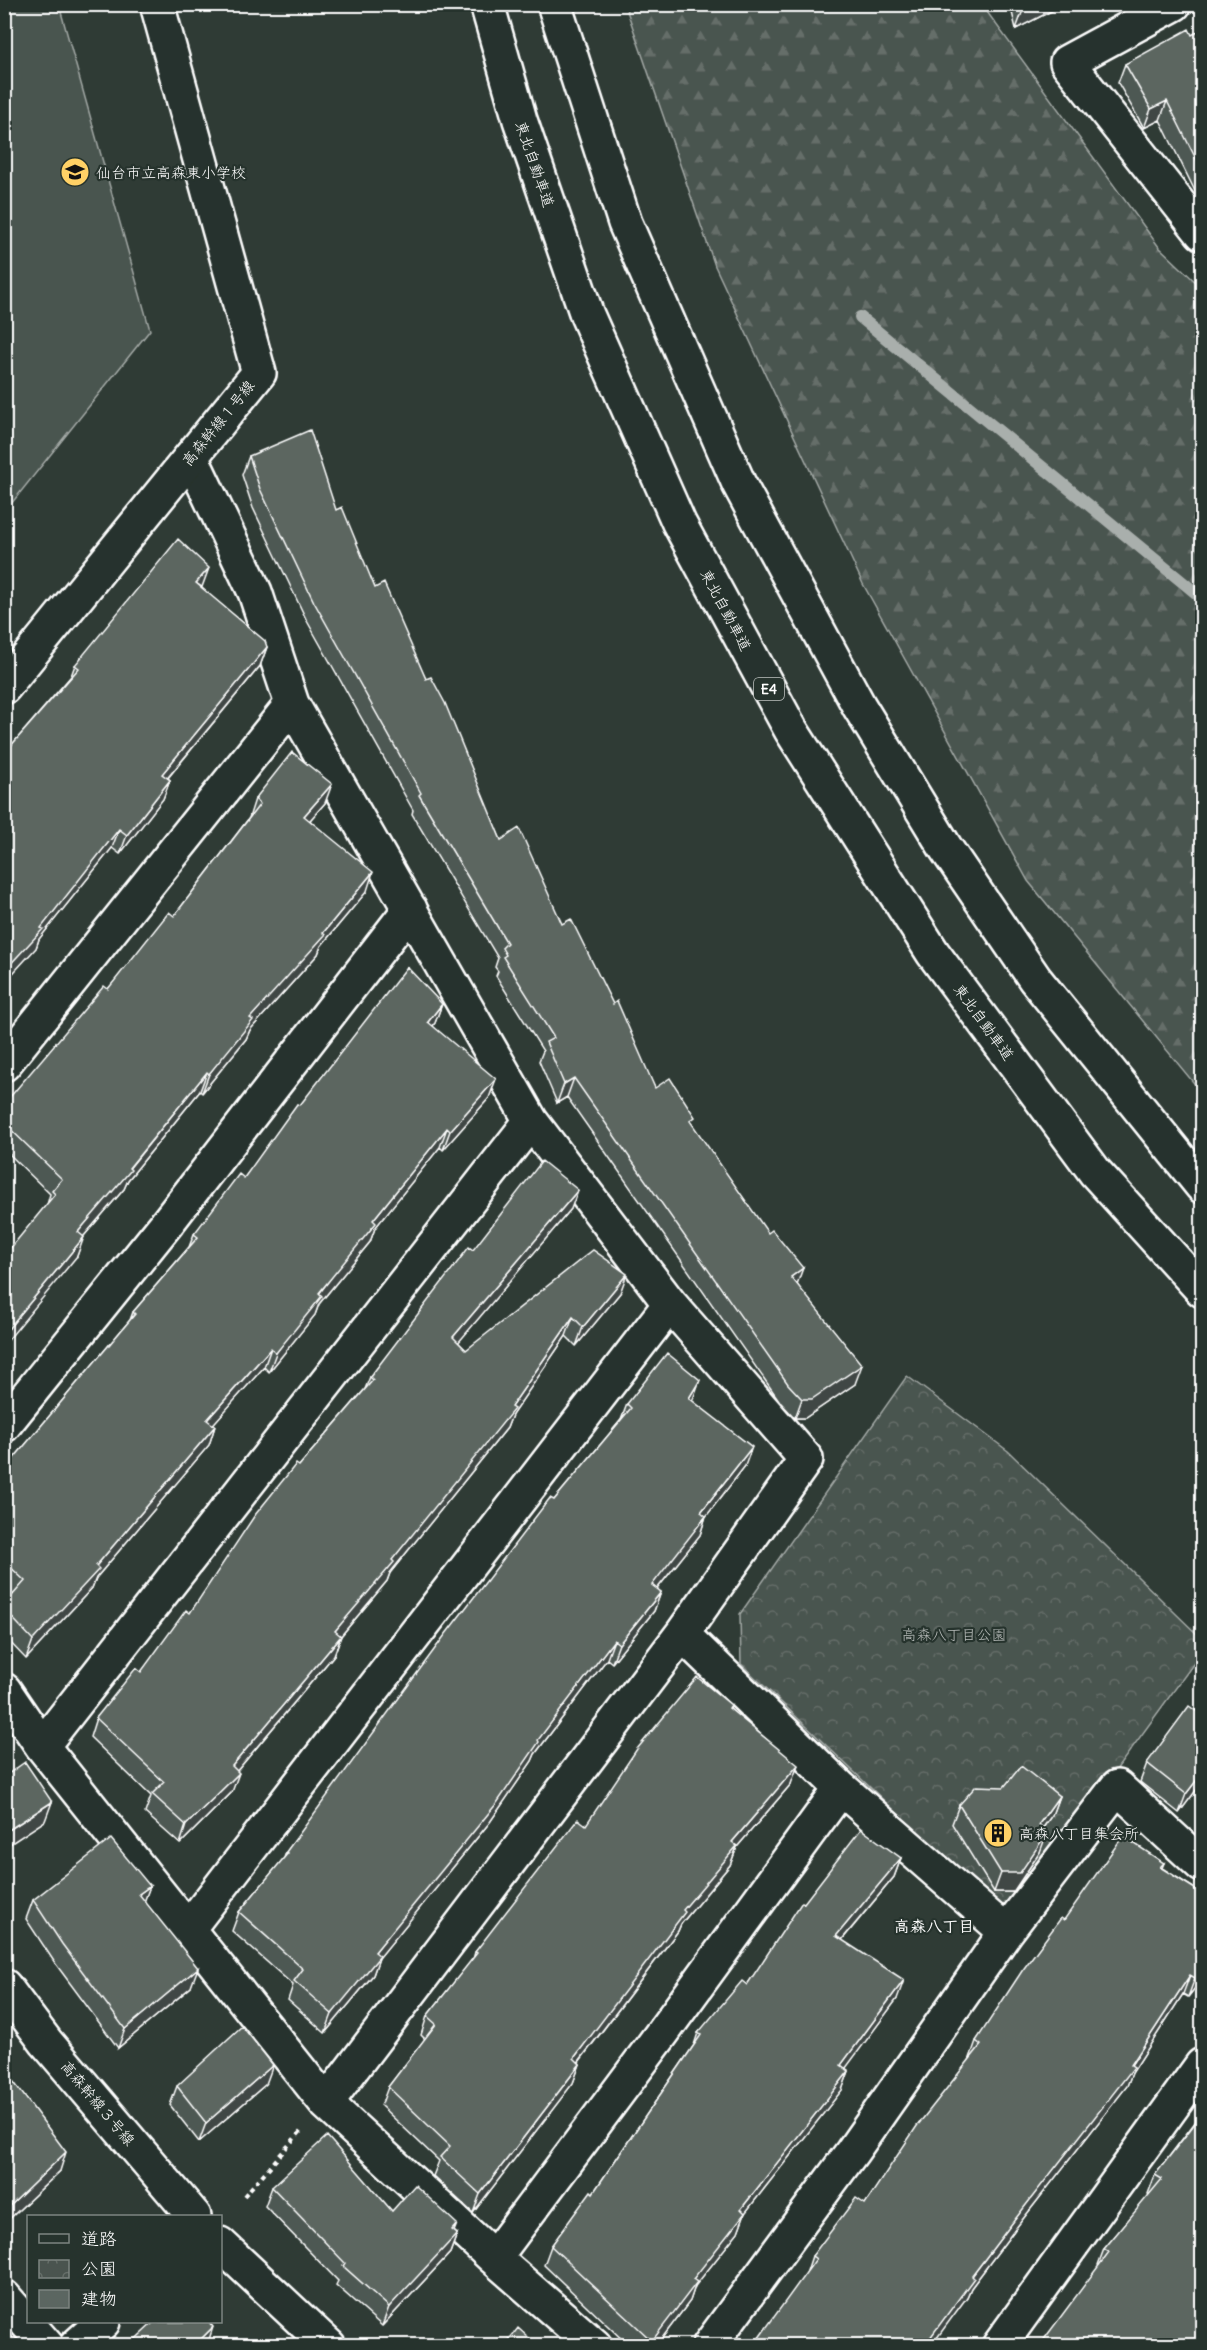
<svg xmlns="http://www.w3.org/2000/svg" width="1207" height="2350" viewBox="0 0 1207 2350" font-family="Delius,'Klee One',sans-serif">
<defs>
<pattern id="forest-firs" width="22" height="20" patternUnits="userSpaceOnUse" patternTransform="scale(1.5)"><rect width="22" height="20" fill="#4a544f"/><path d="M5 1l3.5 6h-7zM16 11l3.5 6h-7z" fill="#656e69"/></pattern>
<pattern id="park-crowns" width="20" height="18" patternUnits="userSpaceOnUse" patternTransform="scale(1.5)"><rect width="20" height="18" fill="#4a544f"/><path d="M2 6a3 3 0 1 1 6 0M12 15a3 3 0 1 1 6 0" fill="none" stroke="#656e69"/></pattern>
</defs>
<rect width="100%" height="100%" fill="#2f3b35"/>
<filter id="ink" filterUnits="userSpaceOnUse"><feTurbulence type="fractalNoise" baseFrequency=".0167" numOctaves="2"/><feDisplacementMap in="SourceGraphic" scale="12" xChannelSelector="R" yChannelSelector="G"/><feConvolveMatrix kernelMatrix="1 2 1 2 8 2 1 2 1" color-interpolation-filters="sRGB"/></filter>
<g filter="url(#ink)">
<!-- forest -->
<path fill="url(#forest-firs)" stroke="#a4aaa7" stroke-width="1.5" d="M625 5H982L1159 247 1202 288V1093L1028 881 863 584 715 266Z"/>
<!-- park -->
<path fill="url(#park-crowns)" stroke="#a4aaa7" stroke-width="1.5" d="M907 1376 1008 1451 1202 1639V1652L1014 1910 986 1898 741 1664 740 1614Z"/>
<!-- pitch -->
<path fill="#4a544f" stroke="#a4aaa7" stroke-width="1.5" d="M4 5H59L150 330 11 504 4 499Z"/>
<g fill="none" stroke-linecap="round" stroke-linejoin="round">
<!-- stream -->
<path stroke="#a9afac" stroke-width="12" d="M860 317 1202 598"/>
<!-- street casing -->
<g stroke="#fff" stroke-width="38">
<path id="street" d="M1174 4 1067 62 1202 233
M191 457 255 592 292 704 531 1121 670 1304 806 1459 682 1634 841 1788 1006 1932 1117 1787 1202 1865
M4 1064 292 704
M4 1425 167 1223 410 909
M4 1690 42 1746 326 2103 494 2258 595 2346
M42 1746 531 1121
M188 1929 670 1304
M326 2103 682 1634
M494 2258 663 2032 841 1788
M4 2297 47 2346
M76 2346 103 2322
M709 2346 852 2152 1006 1932
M999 2346 1202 2065"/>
</g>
<!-- secondary casing -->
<g stroke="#fff" stroke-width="38">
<path id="secondary" d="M4 687 259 373 157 4
M4 1986 46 2042 194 2216
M220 2244 329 2346"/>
</g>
<!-- highway casing -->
<g stroke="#fff" stroke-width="38">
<path id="highway" d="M487 4 520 120 587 315 679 523 791 730 933 953 1095 1172 1202 1290
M554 4 625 223 739 484 859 706 945 847 1035 979 1202 1186"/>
</g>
<!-- path -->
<path stroke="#fff" stroke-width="4" stroke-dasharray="4.5 4.5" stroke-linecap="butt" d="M244 2196 302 2130"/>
<!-- street -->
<use href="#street" stroke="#26332d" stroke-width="33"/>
<!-- secondary -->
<use href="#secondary" stroke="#26332d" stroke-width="33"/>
<!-- highway -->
<use href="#highway" stroke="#26332d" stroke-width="33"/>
</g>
<!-- wall -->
<path fill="#4e5853" stroke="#fff" stroke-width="1.5" d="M1010 4H1065L1016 29Z
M1203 29V192L1197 195 1160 120 1144 128 1118 83 1125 64 1192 35Z
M249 456 336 510 375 588 426 679 501 840 562 924 655 1088 692 1125 797 1284 855 1384 805 1418H795L781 1403 567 1097 557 1103 539 1061 543 1051 496 976 498 971 495 967 498 958 412 814 413 810 307 621 253 508 242 475Z
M267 647 260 666 168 778 170 780 163 799 120 854 112 848 39 939 36 948 9 748 71 676 75 665Z
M255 799 325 803 310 820 367 891 321 946 318 954 250 1030 246 1039 202 1093 200 1091 128 1180 124 1189 83 1237 77 1256 47 1205 50 1194 4 1149V1104L174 916 249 818Z
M442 1004 435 1023 433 1026 489 1098 443 1150 440 1147 375 1228 370 1242 319 1304 315 1315 269 1372 264 1367 213 1424 215 1426 209 1445 96 1578 92 1588 26 1659 4 1636V1605L13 1595 4 1586V1470L130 1320 133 1312 189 1247 194 1234 244 1178 300 1105Z
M571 1209 458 1342 466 1350 620 1293 576 1346 566 1336 512 1415 507 1428 390 1573 387 1581 341 1636 334 1655 237 1771 232 1792 180 1844 145 1813 151 1796 90 1737 96 1718 141 1672 190 1613 299 1466 365 1389 370 1377 473 1250Z
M693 1399 692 1401 745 1466 706 1516 700 1535 657 1589 661 1592 654 1611 612 1663 607 1659 535 1754 532 1761 490 1822 379 1958 373 1975 325 2033 288 2000 293 1985 232 1931 239 1912 284 1858 286 1852 554 1500 621 1420 627 1404Z
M731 1705 730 1709 791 1784 737 1847 730 1865 681 1924 678 1931 579 2062 580 2064 573 2083 473 2213 433 2176 439 2161 381 2106 388 2087 425 2039 421 2035 427 2016 473 1959 475 1952 586 1825Z
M1203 1716V1781L1179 1813 1140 1782 1147 1763Z
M1059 1796 1052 1815 1043 1828 1040 1852 1013 1892H994L952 1824 959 1805Z
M901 1858 894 1877 842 1940 897 1999 845 2068 849 2071 842 2090 745 2213 738 2232 695 2286 690 2301 656 2346H629L544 2265 551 2246 593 2193 694 2045 698 2033 747 1985 804 1903Z
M1164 1863 1162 1868 1203 1894V1978L1188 1997 1183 1994 1132 2073 1127 2086 1019 2224 971 2288 967 2297 806 2274 812 2256 865 2204 969 2061 976 2041 1064 1920Z
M150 1886 144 1901 191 1987 118 2048 55 1963 26 1919 33 1900Z
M4 2069 60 2171 4 2224Z
M266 2084 199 2142 170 2105 177 2086Z
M1203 2106V2346L1098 2265 1104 2249 1150 2195 1148 2194 1155 2175 1196 2121Z
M272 2187 392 2211 454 2231 457 2234 450 2253 382 2326 336 2285 338 2281 265 2206Z"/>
<!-- shaded-wall -->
<path fill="#404744" stroke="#fff" stroke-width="1.5" d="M1034 4H1065L1016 29 1023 10Z
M1167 101 1160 120 1144 128 1151 109Z
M1203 181V192L1197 195Z
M209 568 202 587 196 583Z
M267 647 260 666 155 793 162 774Z
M170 780 163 799 120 854 127 835Z
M332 784 325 803 297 835 304 816Z
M119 829 112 848 39 939 36 948 4 983V971Z
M373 872 367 891 321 946 318 954 250 1030 246 1039 202 1093 209 1074 250 1018 323 933Z
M442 1004 435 1023 421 1041 428 1022Z
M207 1072 200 1091 128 1180 124 1189 71 1251 78 1232Z
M574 1078 567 1097 557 1103 564 1084Z
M496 1079 489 1098 443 1150 450 1131Z
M447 1128 440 1147 375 1228 370 1242 319 1304 315 1315 269 1372 276 1353 373 1220Z
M578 1190 571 1209 447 1356 453 1337Z
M84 1237 77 1256 4 1345V1334Z
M803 1268 796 1287 791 1277Z
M627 1274 620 1293 576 1346 583 1327Z
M573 1317 566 1336 512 1415 507 1428 390 1573 387 1581 329 1650 335 1631 511 1407Z
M271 1348 264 1367 200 1439 207 1420Z
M862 1365 855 1384 805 1418H795L802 1399Z
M700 1380 693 1399 682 1417 689 1398Z
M215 1426 209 1445 96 1578 92 1588 26 1659 33 1640Z
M752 1447 745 1466 701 1523 706 1516 700 1535 645 1604 652 1585 701 1512Z
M661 1592 654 1611 612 1663 619 1644Z
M341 1636 334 1655 225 1785 232 1766Z
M614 1640 607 1659 535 1754 532 1761 490 1822 379 1958 373 1975 325 2033 332 2014 375 1952Z
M798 1765 791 1784 737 1847 730 1865 681 1924 678 1931 567 2077 574 2058 732 1842Z
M1203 1772V1781L1179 1813 1186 1794Z
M239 1773 232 1792 180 1844 186 1825Z
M1059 1796 1052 1815 1032 1843 1039 1824Z
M52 1802 45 1821 4 1848V1833Z
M1047 1833 1040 1852 1013 1892H994L1001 1873Z
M901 1858 894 1877 829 1955 836 1936Z
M150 1886 143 1905 139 1894Z
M198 1968 191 1987 118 2048 125 2029Z
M1203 1968V1978L1188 1997 1195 1978Z
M1190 1975 1183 1994 1132 2073 1127 2086 1019 2224 971 2288 967 2297 931 2346H924L972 2276 1131 2065Z
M904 1980 897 1999 834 2084 841 2065Z
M580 2064 573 2083 473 2213 480 2194Z
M273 2065 266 2084 199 2142 206 2123Z
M849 2071 842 2090 745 2213 738 2232 695 2286 690 2301 656 2346H650L652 2341 693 2279 741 2209Z
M66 2152 60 2171 4 2224V2221L10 2206Z
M457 2224 451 2239 457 2234 450 2253 382 2326 389 2307Z
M213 2327 207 2346H194Z"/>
<!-- building -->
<path fill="#5b6661" stroke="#fff" stroke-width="1.5" d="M1022 4H1034L1023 10Z
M1189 29 1192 35 1203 29V173L1167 101 1151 109 1125 64Z
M310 430 336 510 342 507 375 588 384 583 426 679 431 677 445 703 501 840 519 828 562 924 571 919 613 1004 617 1001 655 1088 670 1078 695 1117 690 1121 768 1233 772 1230 803 1268 791 1277 862 1365 812 1399H802L788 1384 574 1078 564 1084 546 1042 554 1038 503 957 506 955 502 948 507 943 419 795 421 793 314 602 260 489 249 456Z
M178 539 209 568 196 583 265 641 267 647 162 774 170 780 127 835 119 829 41 928 43 929 4 971V748L6 745 9 748 79 668 75 665Z
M292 752 332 784 304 816 373 872 323 933 325 935 250 1018 253 1020 209 1074 207 1072 129 1168 131 1170 78 1232 84 1237 4 1334V1256L55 1194 52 1191 62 1179 4 1123V1104L104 986 108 989 169 912 174 916 260 804 255 799Z
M407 967 442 1004 428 1022 496 1079 450 1131 447 1128 373 1220 376 1223 319 1293 322 1296 276 1353 271 1348 207 1420 215 1426 96 1566 99 1569 33 1640 4 1609V1605L25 1581 4 1561V1470L135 1314 133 1312 198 1237 194 1234 239 1174 244 1178 297 1104 300 1105Z
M542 1161 578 1190 453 1337 466 1350 593 1250 627 1274 583 1327 573 1317 511 1407 514 1409 392 1560 394 1562 335 1631 341 1636 232 1766 239 1773 186 1825 152 1794 164 1782 96 1718 136 1668 141 1672 186 1610 190 1613 255 1515 296 1464 299 1466 373 1380 370 1377 469 1247 473 1250Z
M667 1353 700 1380 689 1398 752 1447 701 1512 706 1516 652 1585 661 1592 619 1644 614 1640 538 1740 539 1742 497 1803 375 1952 380 1956 332 2014 294 1981 303 1969 239 1912 288 1853 286 1852 445 1635 550 1498 554 1500 631 1408 627 1404Z
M697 1677 731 1705 729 1708 798 1765 732 1842 737 1846 683 1910 685 1912 574 2058 580 2064 480 2194 440 2157 450 2146 388 2087 436 2024 427 2016 477 1953 475 1952 578 1819 586 1825 637 1749Z
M1189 1706 1203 1716V1772L1186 1794 1147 1763Z
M25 1762 52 1802 4 1833V1777Z
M1021 1766 1059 1796 1039 1824 1047 1833 1020 1873H1001L959 1805 976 1786 1004 1787Z
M861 1829 901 1858 836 1936 904 1980 841 2065 849 2071 741 2209 745 2213 693 2279 697 2282 652 2341 551 2246 591 2191 593 2193 701 2035 698 2033 742 1981 747 1985 802 1902 804 1903Z
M1123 1836 1164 1863 1160 1867 1203 1894V1968L1195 1978 1190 1975 1131 2065 1134 2067 1026 2205 972 2276 974 2278 924 2346H753L816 2259 812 2256 856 2198 865 2204 917 2126 981 2045 976 2041 1022 1971 1061 1918 1064 1920Z
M111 1839 150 1886 139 1894 198 1968 125 2029 62 1944 33 1900Z
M242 2026 273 2065 206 2123 177 2086Z
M4 2069 66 2152 10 2206 4 2200Z
M1203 2113V2346H1039L1109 2252 1104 2249 1162 2179 1155 2175Z
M327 2136 392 2211 415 2185 457 2224 452 2230 457 2234 389 2307 343 2266 345 2263 272 2187Z
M154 2322H209L213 2327 194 2346H128Z
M518 2328 538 2346H504Z
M4 2340 11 2346H4Z"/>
</g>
<!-- icons -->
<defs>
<g id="school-disc" transform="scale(1.5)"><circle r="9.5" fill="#ffd166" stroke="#26332d"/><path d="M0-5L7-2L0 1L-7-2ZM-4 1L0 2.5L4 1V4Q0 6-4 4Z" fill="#111"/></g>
<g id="building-disc" transform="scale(1.5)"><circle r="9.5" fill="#ffd166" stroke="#26332d"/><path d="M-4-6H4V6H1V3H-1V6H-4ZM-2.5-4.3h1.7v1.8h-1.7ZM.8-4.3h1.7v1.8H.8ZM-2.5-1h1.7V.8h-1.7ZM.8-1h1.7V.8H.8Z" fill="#111"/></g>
</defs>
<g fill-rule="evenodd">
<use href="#school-disc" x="75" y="172"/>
<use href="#building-disc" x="998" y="1833"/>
</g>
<g text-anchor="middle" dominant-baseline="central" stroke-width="4.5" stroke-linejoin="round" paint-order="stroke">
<!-- shield labels -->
<rect fill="#26332d" stroke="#bec2c0" stroke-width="1.5" x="754" y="678" width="30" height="22" rx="4.5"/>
<g font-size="14" font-weight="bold" fill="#fff">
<text x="769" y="689">E4</text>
</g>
<!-- street labels -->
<g font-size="15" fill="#fff" stroke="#26332d">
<text transform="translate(535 164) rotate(71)">東北自動車道</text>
<text transform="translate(218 423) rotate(-51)">高森幹線１号線</text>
<text transform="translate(726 610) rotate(62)">東北自動車道</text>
<text transform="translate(984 1022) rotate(54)">東北自動車道</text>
<text transform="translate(98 2103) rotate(50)">高森幹線３号線</text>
</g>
<!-- poi labels -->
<g font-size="15" fill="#fff" stroke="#26332d" text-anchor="start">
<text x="96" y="172">仙台市立高森東小学校</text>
<text x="1019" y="1833">高森八丁目集会所</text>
</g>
<!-- park labels -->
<g font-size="15" fill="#b7bbb9" stroke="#26332d">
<text x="954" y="1634">高森八丁目公園</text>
</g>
<!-- neighbourhood labels -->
<g font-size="16" font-weight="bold" fill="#fff" stroke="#26332d">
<text x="934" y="1926">高森八丁目</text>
</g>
</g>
<!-- margin -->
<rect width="1207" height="2350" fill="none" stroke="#26332d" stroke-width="24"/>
<rect x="12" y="12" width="1183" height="2326" fill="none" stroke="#fff" stroke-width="2" filter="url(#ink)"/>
<!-- legend -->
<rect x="27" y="2215" width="195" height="108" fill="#26332d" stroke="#7d8581" stroke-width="1.5"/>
<rect x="39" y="2234" width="30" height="9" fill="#26332d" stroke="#7d8581" stroke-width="1.5"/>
<text x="81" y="2245" font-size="18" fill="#ffffff">道路</text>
<rect x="39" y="2260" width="30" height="18" fill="url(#park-crowns)" stroke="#7d8581" stroke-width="1.5"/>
<text x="81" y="2275" font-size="18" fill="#ffffff">公園</text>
<rect x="39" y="2290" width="30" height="18" fill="#5b6661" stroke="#7d8581" stroke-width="1.5"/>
<text x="81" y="2305" font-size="18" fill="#ffffff">建物</text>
</svg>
